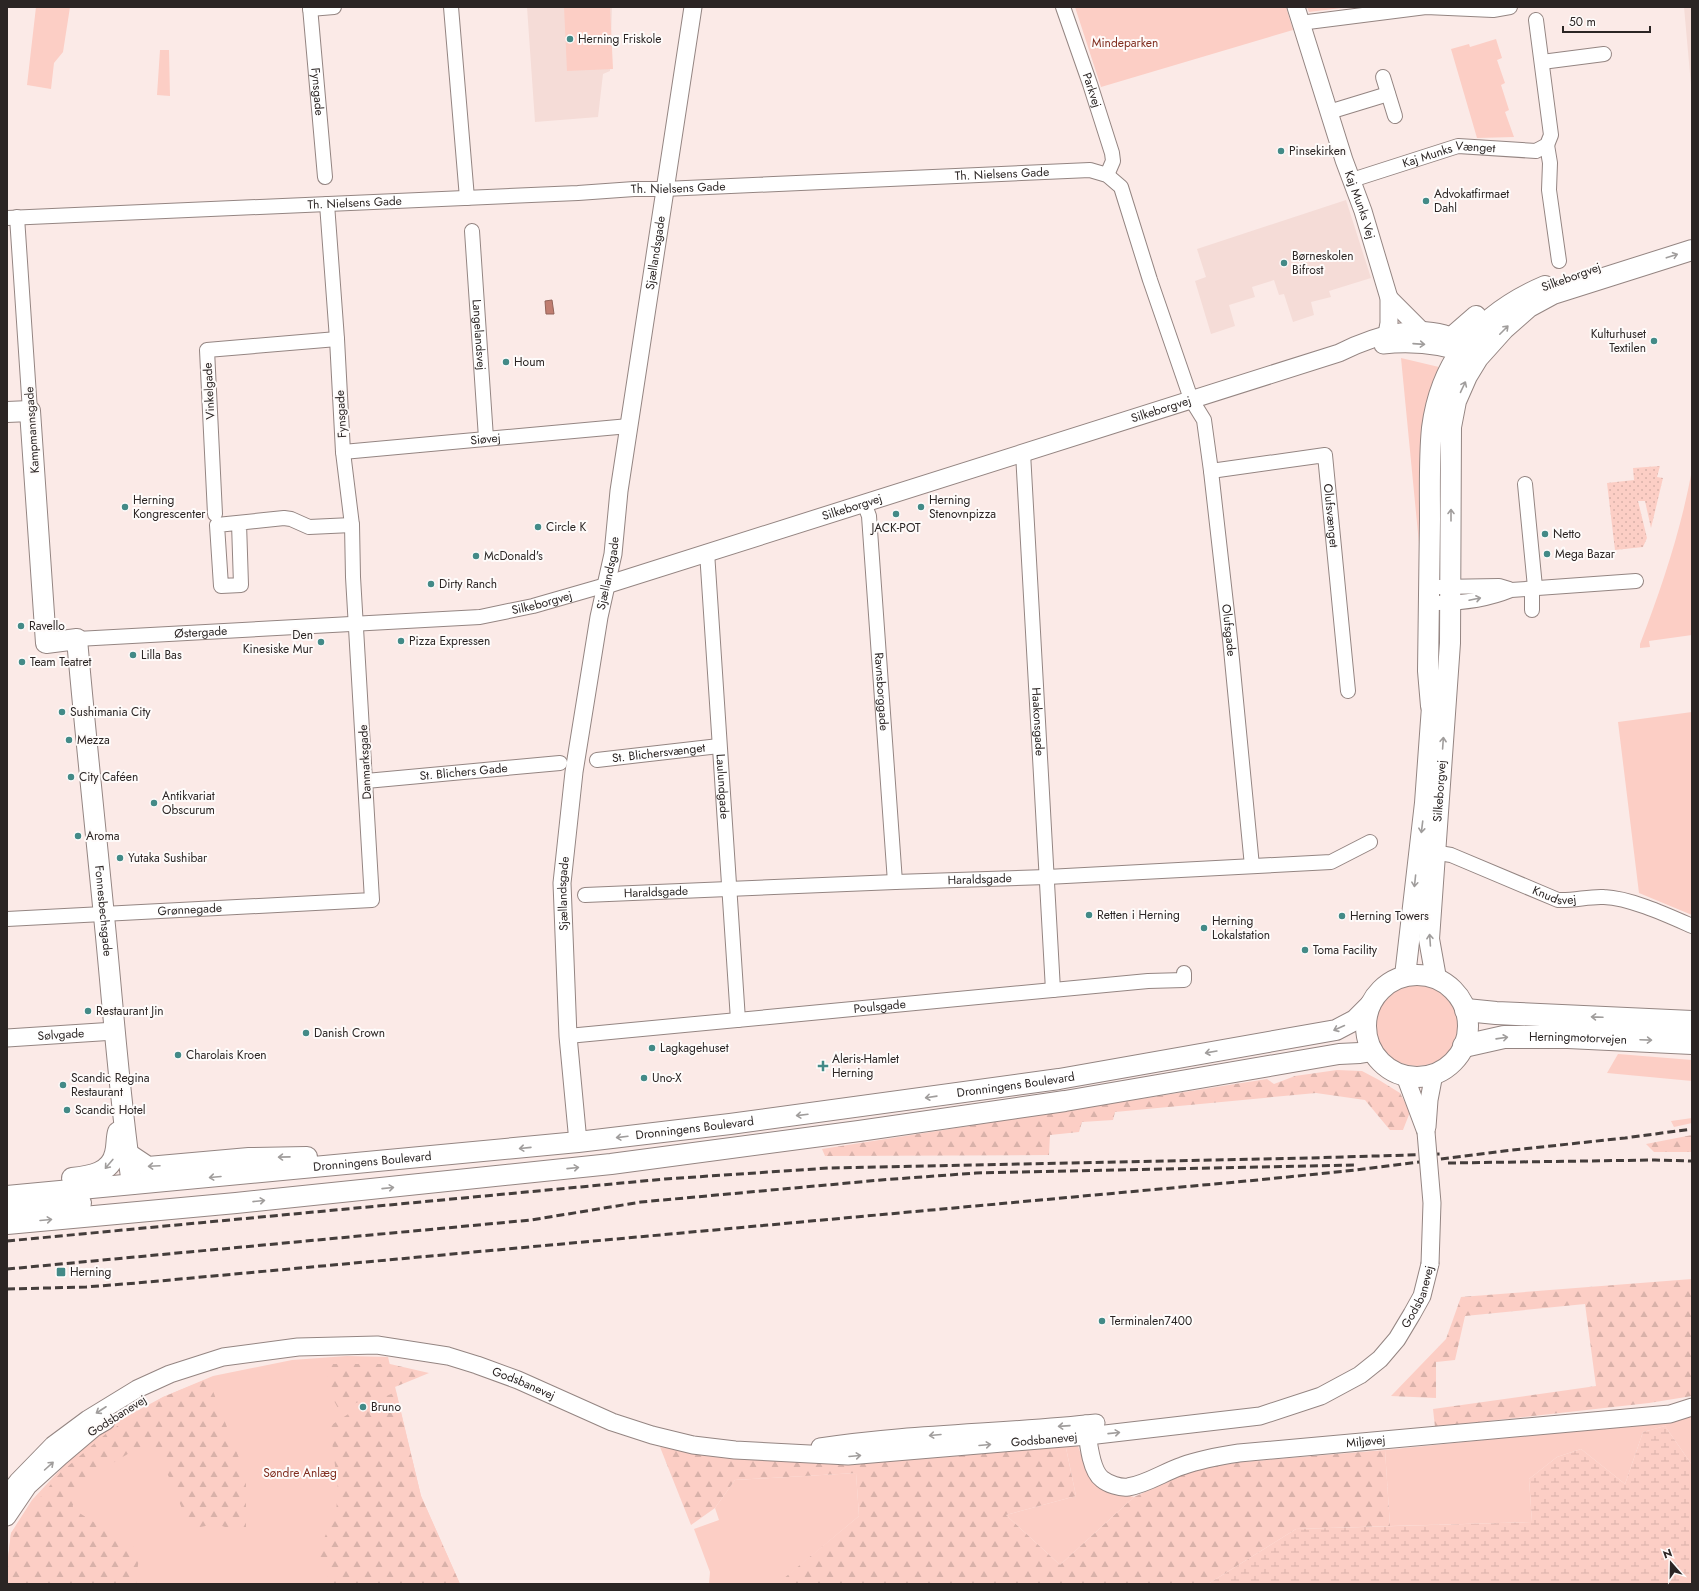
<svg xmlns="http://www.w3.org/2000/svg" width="1699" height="1591" viewBox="0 0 1699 1591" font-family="Jost,sans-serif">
<defs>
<pattern id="forest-firs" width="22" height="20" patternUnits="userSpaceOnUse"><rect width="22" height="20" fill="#fccec5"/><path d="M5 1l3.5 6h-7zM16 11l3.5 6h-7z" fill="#d8b1a9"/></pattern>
<pattern id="wetland-marsh" width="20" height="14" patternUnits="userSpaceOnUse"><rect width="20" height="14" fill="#fccec5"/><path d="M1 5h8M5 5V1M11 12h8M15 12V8" fill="none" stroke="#d8b1a9"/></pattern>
<pattern id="garden-dots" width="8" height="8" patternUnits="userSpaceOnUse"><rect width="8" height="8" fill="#fccec5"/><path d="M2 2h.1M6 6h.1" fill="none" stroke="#d8b1a9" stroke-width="1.8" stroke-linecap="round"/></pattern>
</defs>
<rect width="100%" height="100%" fill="#fbeae7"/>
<!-- built -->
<path fill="#f5dcd7" d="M527 7H612L610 71 603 74 598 117 535 122Z
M1684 7H1692V96Z
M1346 200 1371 278 1329 291 1331 297 1311 302 1314 315 1293 322 1284 294 1279 295 1274 280 1252 287 1255 297 1229 305 1235 326 1211 334 1195 281 1206 277 1197 249Z"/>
<!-- green -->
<path fill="#fccec5" d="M36 7H70L63 52 54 63 51 89 27 85Z
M564 7H610L613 69 567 71Z
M1075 7H1286L1293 30 1101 87Z
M1307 7H1350L1309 12Z
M1496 39 1502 58 1497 60 1505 83 1501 85 1509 110 1505 112 1514 137 1477 138 1451 49 1469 44 1470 47Z
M160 50H169L170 96 157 95Z
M1401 358 1439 367 1426 423 1424 595Z
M1692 470V635L1649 641 1650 647 1640 648V644C1662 587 1681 530 1692 470Z
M1692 712V915L1639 893 1618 722Z
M1374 1023a43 43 0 1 1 86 0a43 43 0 1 1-86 0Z
M1618 1054 1692 1060V1081L1607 1073Z
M1692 1118V1123L1674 1127 1671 1121Z
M347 1356 388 1357 421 1496 460 1584H7V1568L11 1533 32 1500 72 1457 116 1422 163 1397 213 1376 292 1360Z
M1692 1413V1465L1665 1426 1643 1432 1625 1484 1581 1449 1557 1457 1529 1479 1532 1522 1390 1526 1385 1450 1534 1435Z
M1076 1441 1091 1480 1116 1492 1134 1497 1060 1565 1006 1515 1076 1496 1065 1443Z
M856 1473 859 1516 778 1584H709L710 1572 694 1529 719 1520 715 1508 735 1480Z"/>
<!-- forest -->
<path fill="url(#forest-firs)" d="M1337 1070 1362 1071 1379 1080 1400 1093 1410 1112 1403 1130H1390L1365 1100 1316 1093 1115 1112 1113 1120 1082 1122 1079 1132 1050 1135 1049 1155 825 1156 822 1149 1267 1079 1274 1084 1295 1076Z
M1692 1135V1152H1654L1646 1144Z
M1692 1279V1396L1649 1403 1435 1427 1433 1409 1596 1386 1585 1304 1465 1316 1455 1360 1436 1362V1398L1391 1396 1446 1339 1461 1297Z
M325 1364H390L429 1373 339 1410 333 1399Z
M205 1380 211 1386 246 1476V1534L216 1524 190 1529 173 1486 152 1441C131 1452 71 1482 73 1509L137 1549 139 1555 136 1584H7V1568L11 1533 61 1472 108 1432 163 1397Z
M396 1392 421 1496 460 1584H335L329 1579 317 1554 336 1512 338 1489 330 1426 359 1407Z
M1065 1443 1076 1496 1006 1515 1060 1565 1134 1497 1205 1465 1385 1450 1390 1526 1296 1529 1208 1584H777L859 1516 856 1473 735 1480 715 1508 691 1525 660 1447 725 1456Z"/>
<!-- wetland -->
<path fill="url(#wetland-marsh)" d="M1665 1426 1692 1465V1584H1208L1296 1529 1532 1522 1529 1479 1557 1457 1581 1449 1625 1484 1643 1432Z"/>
<!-- garden -->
<path fill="url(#garden-dots)" d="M1660 466 1657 477 1663 478 1651 528 1645 501H1638L1647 538 1643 547 1615 550 1607 483 1634 480 1633 468Z"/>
<!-- water -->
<path fill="#c07d70" stroke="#936359" d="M552 300 554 314H546L545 301Z"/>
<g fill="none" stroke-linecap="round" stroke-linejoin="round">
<!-- minor casing -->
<g stroke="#948582" stroke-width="16">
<g id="minor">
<path id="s1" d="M310 7 325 177"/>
<path d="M451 7 467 198"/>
<path id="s2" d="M1063 7 1090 84 1112 153 1113 161 1107 175"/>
<path d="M310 9 334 7"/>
<path d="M1300 23 1426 7 1493 10 1510 7"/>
<path d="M1542 62 1604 54"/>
<path d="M1383 77 1395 116"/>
<path d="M1329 112 1388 94"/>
<path d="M1547 145 1550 163 1549 190 1559 261"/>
<path id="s3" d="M1352 180 1458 146 1536 151 1547 145 1551 135 1536 20"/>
<path d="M17 217 30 411"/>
<path id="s4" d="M7 218 578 193 634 189H664L1090 170 1107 175 1121 187 1150 280 1191 399 1204 420 1211 471 1230 639 1252 866"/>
<path id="s5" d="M472 231 486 438"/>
<path id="s6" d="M343 452 629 426"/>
<path id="s7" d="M1023 453 1053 990"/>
<path id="s8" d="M1211 471 1325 455 1348 691"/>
<path d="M1525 484 1535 587"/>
<path id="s9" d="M864 503 869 516 895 882"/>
<path d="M215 514 207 350 337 339"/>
<path d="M239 523 241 585 221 586 217 525 284 518 291 519 309 527 352 525"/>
<path id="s10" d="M707 552 738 1020"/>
<path d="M1439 587 1499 586 1509 589"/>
<path d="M1532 588V610"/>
<path d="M1438 603C1462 603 1489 599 1511 590L1636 581"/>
<path id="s11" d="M77 639 480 617 533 606 606 585"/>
<path id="s12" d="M597 760 719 746"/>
<path id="s13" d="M366 781 560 763"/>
<path id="s14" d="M1427 851 1451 855 1558 900C1574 901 1589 896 1604 897 1630 898 1667 915 1692 926"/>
<path id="s15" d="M585 895 895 882 1047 877 1331 862 1370 842"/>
<path id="s16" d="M7 919 372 900 353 577 352 525 343 452 337 339 327 204"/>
<path id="s17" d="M568 1036 1148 981 1184 980V973"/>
</g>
</g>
<!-- tertiary casing -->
<g stroke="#948582" stroke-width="19">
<g id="tertiary">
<path id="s18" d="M1296 7 1344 160 1363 211 1389 298V323L1387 334"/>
<path d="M1389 298 1422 331"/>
<path d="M1383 345C1413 342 1444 345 1472 356"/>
<path id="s19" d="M606 585 1339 353C1375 335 1427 318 1464 343"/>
<path id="s20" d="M7 1038 115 1031"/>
<path d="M1405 1076 1426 1132"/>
<path d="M1427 1127 1429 1100 1434 1074"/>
<path id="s21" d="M578 1142 568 1036 562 883 574 772 599 617 613 554 619 491 693 7"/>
<path id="s22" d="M1086 1424C1088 1439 1090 1470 1102 1479 1108 1484 1120 1488 1128 1487 1147 1484 1164 1472 1182 1466 1201 1459 1219 1456 1239 1453L1670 1414 1692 1407"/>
<path d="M820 1447C912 1433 1005 1433 1096 1423"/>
<path id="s23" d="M7 1495 18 1481 53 1445 88 1419 137 1389 170 1374 223 1357 298 1347 377 1345 448 1356 477 1365 518 1380 612 1422 652 1435 693 1445 735 1450 848 1456 1088 1436 1260 1416 1321 1396 1360 1375 1380 1359 1397 1339 1412 1314 1422 1296 1430 1264"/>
<path d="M7 1517 28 1486 61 1456 94 1428 106 1421"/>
</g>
</g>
<!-- secondary casing -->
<g stroke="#948582" stroke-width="22">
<g id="secondary">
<path d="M1453 336 1476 316"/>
<path id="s24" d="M7 412 30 411 46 643 77 639C85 731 95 823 104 916 113 1005 119 1095 132 1184"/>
<path d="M1431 706 1428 671C1429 621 1429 570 1430 519 1430 489 1429 458 1432 428 1441 359 1482 313 1545 286"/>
<circle cx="1417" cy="1026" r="51"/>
<path d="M1405 976 1425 803 1433 693"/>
<path id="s25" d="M1436 978 1429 939 1450 643 1451 427 1456 401 1467 376 1478 358 1504 329 1529 307 1553 294 1692 250"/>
<path d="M127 1153 148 1167 249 1158 307 1157"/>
<path d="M72 1178C90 1176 111 1173 115 1153 117 1146 116 1139 118 1132"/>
<path id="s26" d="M7 1196 578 1142 730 1124 1059 1079 1336 1030 1355 1020 1370 1005"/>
<path d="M11 1210 81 1203"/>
<path d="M7 1224 236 1203 611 1164 859 1131 1065 1101 1339 1054 1360 1053 1372 1051"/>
</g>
</g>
<!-- motorway casing -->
<g stroke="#948582" stroke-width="24">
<g id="motorway">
<path d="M1466 1010 1496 1013 1692 1022"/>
<path id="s27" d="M1464 1046 1504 1037H1568L1692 1043"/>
</g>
</g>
<!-- minor -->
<use href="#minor" stroke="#fff" stroke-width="14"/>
<!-- tertiary -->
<use href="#tertiary" stroke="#fff" stroke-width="17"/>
<!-- secondary -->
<use href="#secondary" stroke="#fff" stroke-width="20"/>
<!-- motorway -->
<use href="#motorway" stroke="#fff" stroke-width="22"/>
<!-- rail -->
<path stroke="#443d3b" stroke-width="3" stroke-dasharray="8 4" stroke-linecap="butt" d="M1448 1163 1655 1160 1692 1161
M7 1241 665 1179 829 1168 1309 1158 1442 1154
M7 1269 531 1220 641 1202 881 1180 976 1173 1356 1165
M7 1289 86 1287 137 1283 1258 1180 1356 1170 1504 1151 1625 1138 1692 1129"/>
<!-- tertiary-bridge casing -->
<g stroke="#948582" stroke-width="19" stroke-linecap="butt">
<path id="tertiary-bridge" d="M1426 1132 1432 1203 1430 1264"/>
</g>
<!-- tertiary-bridge -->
<use href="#tertiary-bridge" stroke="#fff" stroke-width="17"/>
</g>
<!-- one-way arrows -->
<defs><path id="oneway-shaft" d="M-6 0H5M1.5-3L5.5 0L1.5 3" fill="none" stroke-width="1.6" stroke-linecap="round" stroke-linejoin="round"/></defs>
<g stroke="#a09d9c">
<use href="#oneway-shaft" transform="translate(1672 256) rotate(-18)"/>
<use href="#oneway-shaft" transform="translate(1504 330) rotate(-45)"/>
<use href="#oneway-shaft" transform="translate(1419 344) rotate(4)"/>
<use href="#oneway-shaft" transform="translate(1463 387) rotate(-65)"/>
<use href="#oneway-shaft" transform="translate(1451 515) rotate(-90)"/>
<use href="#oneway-shaft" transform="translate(1475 599) rotate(-12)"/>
<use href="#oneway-shaft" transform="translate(1443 743) rotate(-86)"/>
<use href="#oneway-shaft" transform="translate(1422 827) rotate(97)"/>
<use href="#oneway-shaft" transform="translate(1415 881) rotate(96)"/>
<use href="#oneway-shaft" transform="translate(1430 940) rotate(-94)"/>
<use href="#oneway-shaft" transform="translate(1597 1017) rotate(-178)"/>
<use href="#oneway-shaft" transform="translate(1339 1028) rotate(156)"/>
<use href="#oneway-shaft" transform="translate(1502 1038) rotate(-8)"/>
<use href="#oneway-shaft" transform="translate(1646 1040) rotate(2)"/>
<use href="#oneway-shaft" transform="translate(1211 1052) rotate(170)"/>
<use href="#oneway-shaft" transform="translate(931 1097) rotate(172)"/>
<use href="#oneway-shaft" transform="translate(802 1115) rotate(173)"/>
<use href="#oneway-shaft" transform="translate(622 1137) rotate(173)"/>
<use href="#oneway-shaft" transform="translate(525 1148) rotate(174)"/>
<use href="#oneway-shaft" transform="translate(284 1157) rotate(179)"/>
<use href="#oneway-shaft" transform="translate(109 1164) rotate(130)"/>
<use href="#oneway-shaft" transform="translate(154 1166) rotate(177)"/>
<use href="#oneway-shaft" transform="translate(573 1168) rotate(-6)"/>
<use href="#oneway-shaft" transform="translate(215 1177) rotate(175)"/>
<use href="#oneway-shaft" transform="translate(388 1188) rotate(-6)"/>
<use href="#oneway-shaft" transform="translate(259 1201) rotate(-6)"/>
<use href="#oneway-shaft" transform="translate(46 1220) rotate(-5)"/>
<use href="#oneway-shaft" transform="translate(101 1410) rotate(147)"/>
<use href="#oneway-shaft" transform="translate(1064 1426) rotate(176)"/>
<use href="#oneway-shaft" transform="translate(1114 1433) rotate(-6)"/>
<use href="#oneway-shaft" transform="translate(935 1435) rotate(175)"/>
<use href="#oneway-shaft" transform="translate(985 1445) rotate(-5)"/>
<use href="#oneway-shaft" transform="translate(855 1456) rotate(-5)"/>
<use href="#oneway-shaft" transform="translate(49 1466) rotate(-42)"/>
</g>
<!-- markers -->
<g fill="#438a87" stroke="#fefbfa" stroke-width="1.5">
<circle cx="570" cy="39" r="4"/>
<circle cx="1281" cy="151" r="4"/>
<circle cx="1426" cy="201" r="4"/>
<circle cx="1284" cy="263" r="4"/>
<circle cx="1654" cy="341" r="4"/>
<circle cx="506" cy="362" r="4"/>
<circle cx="125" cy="507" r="4"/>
<circle cx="921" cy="507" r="4"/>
<circle cx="896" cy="514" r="4"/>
<circle cx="538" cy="527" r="4"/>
<circle cx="1545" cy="534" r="4"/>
<circle cx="1547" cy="554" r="4"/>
<circle cx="476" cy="556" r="4"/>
<circle cx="431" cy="584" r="4"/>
<circle cx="21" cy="626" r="4"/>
<circle cx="401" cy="641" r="4"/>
<circle cx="321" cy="642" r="4"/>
<circle cx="133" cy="655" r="4"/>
<circle cx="22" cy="662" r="4"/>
<circle cx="62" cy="712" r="4"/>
<circle cx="69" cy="740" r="4"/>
<circle cx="71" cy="777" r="4"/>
<circle cx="154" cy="803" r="4"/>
<circle cx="78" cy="836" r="4"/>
<circle cx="120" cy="858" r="4"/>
<circle cx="1089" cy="915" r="4"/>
<circle cx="1342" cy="916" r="4"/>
<circle cx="1204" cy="928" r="4"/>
<circle cx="1305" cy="950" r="4"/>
<circle cx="88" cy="1011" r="4"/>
<circle cx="306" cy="1033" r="4"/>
<circle cx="652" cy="1048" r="4"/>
<circle cx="178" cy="1055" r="4"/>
<path d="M821 1060h4v4h4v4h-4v4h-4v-4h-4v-4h4z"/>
<circle cx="644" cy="1078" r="4"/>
<circle cx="63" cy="1085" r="4"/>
<circle cx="67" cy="1110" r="4"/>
<rect x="56" y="1267" width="10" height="10" rx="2"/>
<circle cx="1102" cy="1321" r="4"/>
<circle cx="363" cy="1407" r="4"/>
</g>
<g text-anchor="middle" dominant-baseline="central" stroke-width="4" stroke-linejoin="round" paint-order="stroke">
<!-- poi labels -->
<g font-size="12" fill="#2b2524" stroke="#fefbfa" text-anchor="start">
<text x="578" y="39">Herning Friskole</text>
<text x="1289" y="151">Pinsekirken</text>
<text x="1434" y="194">Advokatfirmaet<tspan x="1434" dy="14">Dahl</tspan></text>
<text x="1292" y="256">Børneskolen<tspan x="1292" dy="14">Bifrost</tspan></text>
<text x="1646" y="334" text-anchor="end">Kulturhuset<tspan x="1646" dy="14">Textilen</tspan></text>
<text x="514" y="362">Houm</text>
<text x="133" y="500">Herning<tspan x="133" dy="14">Kongrescenter</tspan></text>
<text x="929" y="500">Herning<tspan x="929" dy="14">Stenovnpizza</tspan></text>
<text x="546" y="527">Circle K</text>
<text x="896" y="528" text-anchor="middle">JACK-POT</text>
<text x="1553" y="534">Netto</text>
<text x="1555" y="554">Mega Bazar</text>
<text x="484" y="556">McDonald's</text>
<text x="439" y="584">Dirty Ranch</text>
<text x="29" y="626">Ravello</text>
<text x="313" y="635" text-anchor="end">Den<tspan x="313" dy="14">Kinesiske Mur</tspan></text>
<text x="409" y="641">Pizza Expressen</text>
<text x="141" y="655">Lilla Bas</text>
<text x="30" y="662">Team Teatret</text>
<text x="70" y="712">Sushimania City</text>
<text x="77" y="740">Mezza</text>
<text x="79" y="777">City Caféen</text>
<text x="162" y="796">Antikvariat<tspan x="162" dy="14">Obscurum</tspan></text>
<text x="86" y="836">Aroma</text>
<text x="128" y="858">Yutaka Sushibar</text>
<text x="1097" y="915">Retten i Herning</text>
<text x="1350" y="916">Herning Towers</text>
<text x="1212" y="921">Herning<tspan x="1212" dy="14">Lokalstation</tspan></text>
<text x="1313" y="950">Toma Facility</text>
<text x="96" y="1011">Restaurant Jin</text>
<text x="314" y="1033">Danish Crown</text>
<text x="660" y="1048">Lagkagehuset</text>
<text x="186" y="1055">Charolais Kroen</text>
<text x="832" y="1059">Aleris-Hamlet<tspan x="832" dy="14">Herning</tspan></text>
<text x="71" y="1078">Scandic Regina<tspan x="71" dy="14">Restaurant</tspan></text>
<text x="652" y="1078">Uno-X</text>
<text x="75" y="1110">Scandic Hotel</text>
<text x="70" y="1272">Herning</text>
<text x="1110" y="1321">Terminalen7400</text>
<text x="371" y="1407">Bruno</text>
</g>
<!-- park labels -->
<g font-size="12" fill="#812f21" stroke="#fefbfa">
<text x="1125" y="43">Mindeparken</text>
<text x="300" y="1473">Søndre Anlæg</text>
</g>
<!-- street labels -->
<g font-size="12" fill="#2b2524" stroke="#fefbfa">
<text stroke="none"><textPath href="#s2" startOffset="88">Parkvej</textPath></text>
<text stroke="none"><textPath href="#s1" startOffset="85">Fynsgade</textPath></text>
<text stroke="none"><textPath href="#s3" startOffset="101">Kaj Munks Vænget</textPath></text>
<text stroke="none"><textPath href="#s4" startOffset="996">Th. Nielsens Gade</textPath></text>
<text stroke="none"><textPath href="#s4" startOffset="672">Th. Nielsens Gade</textPath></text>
<text stroke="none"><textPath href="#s4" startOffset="348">Th. Nielsens Gade</textPath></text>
<text stroke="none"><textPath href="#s18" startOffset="208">Kaj Munks Vej</textPath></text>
<text stroke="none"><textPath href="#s21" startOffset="897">Sjællandsgade</textPath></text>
<text transform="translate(1571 277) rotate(-20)">Silkeborgvej</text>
<text stroke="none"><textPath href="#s5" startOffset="104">Langelandsvej</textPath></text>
<text transform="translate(209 391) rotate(-93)">Vinkelgade</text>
<text stroke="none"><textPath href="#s19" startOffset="582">Silkeborgvej</textPath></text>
<text transform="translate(341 414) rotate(-93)">Fynsgade</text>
<text transform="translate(32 430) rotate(-94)">Kampmannsgade</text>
<text stroke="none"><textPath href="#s6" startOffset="143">Siøvej</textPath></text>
<text stroke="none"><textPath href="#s19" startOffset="258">Silkeborgvej</textPath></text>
<text stroke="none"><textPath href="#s8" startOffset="176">Olufsvænget</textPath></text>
<text stroke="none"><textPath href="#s21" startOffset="573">Sjællandsgade</textPath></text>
<text stroke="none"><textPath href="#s11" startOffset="467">Silkeborgvej</textPath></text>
<text stroke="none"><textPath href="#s4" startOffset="1580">Olufsgade</textPath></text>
<text stroke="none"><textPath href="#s11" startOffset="124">Østergade</textPath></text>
<text stroke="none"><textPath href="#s9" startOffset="190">Ravnsborggade</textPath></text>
<text stroke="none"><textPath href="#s7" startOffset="269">Haakonsgade</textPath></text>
<text stroke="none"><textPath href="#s12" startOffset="62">St. Blichersvænget</textPath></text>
<text transform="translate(365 762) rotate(-93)">Danmarksgade</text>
<text stroke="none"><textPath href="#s13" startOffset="98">St. Blichers Gade</textPath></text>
<text stroke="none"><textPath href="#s10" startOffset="235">Laulundgade</textPath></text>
<text stroke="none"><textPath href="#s25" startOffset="188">Silkeborgvej</textPath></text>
<text stroke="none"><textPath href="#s15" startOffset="395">Haraldsgade</textPath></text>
<text stroke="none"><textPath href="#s15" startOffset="71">Haraldsgade</textPath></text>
<text stroke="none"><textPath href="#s14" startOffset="136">Knudsvej</textPath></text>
<text stroke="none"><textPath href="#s21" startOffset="249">Sjællandsgade</textPath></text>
<text stroke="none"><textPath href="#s16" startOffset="183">Grønnegade</textPath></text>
<text stroke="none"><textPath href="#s24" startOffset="560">Fonnesbechsgade</textPath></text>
<text stroke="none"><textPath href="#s17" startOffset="313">Poulsgade</textPath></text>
<text stroke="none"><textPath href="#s20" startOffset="54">Sølvgade</textPath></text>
<text stroke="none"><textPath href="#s27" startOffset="115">Herningmotorvejen</textPath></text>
<text stroke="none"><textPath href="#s26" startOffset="1015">Dronningens Boulevard</textPath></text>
<text stroke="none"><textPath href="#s26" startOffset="691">Dronningens Boulevard</textPath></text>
<text stroke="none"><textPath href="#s26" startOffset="367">Dronningens Boulevard</textPath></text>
<text stroke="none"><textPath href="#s23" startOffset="1526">Godsbanevej</textPath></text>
<text stroke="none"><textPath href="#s23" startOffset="568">Godsbanevej</textPath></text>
<text transform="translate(117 1416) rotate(-32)">Godsbanevej</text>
<text stroke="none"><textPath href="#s23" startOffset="1101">Godsbanevej</textPath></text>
<text stroke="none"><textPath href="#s22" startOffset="330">Miljøvej</textPath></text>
</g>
</g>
<!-- border -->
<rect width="1699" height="1591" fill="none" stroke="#2b2524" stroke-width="16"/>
<!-- north arrow -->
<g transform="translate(1671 1563) rotate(340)" stroke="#fefbfa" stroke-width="3" paint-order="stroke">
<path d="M0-3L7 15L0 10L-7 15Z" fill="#2b2524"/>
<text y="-6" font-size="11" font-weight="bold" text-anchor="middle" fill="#2b2524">N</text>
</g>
<!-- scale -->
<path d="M1563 26v6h87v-6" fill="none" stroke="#2b2524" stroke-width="2"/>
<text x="1569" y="26" font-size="12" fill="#2b2524" stroke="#fefbfa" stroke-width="3" paint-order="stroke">50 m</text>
</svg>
